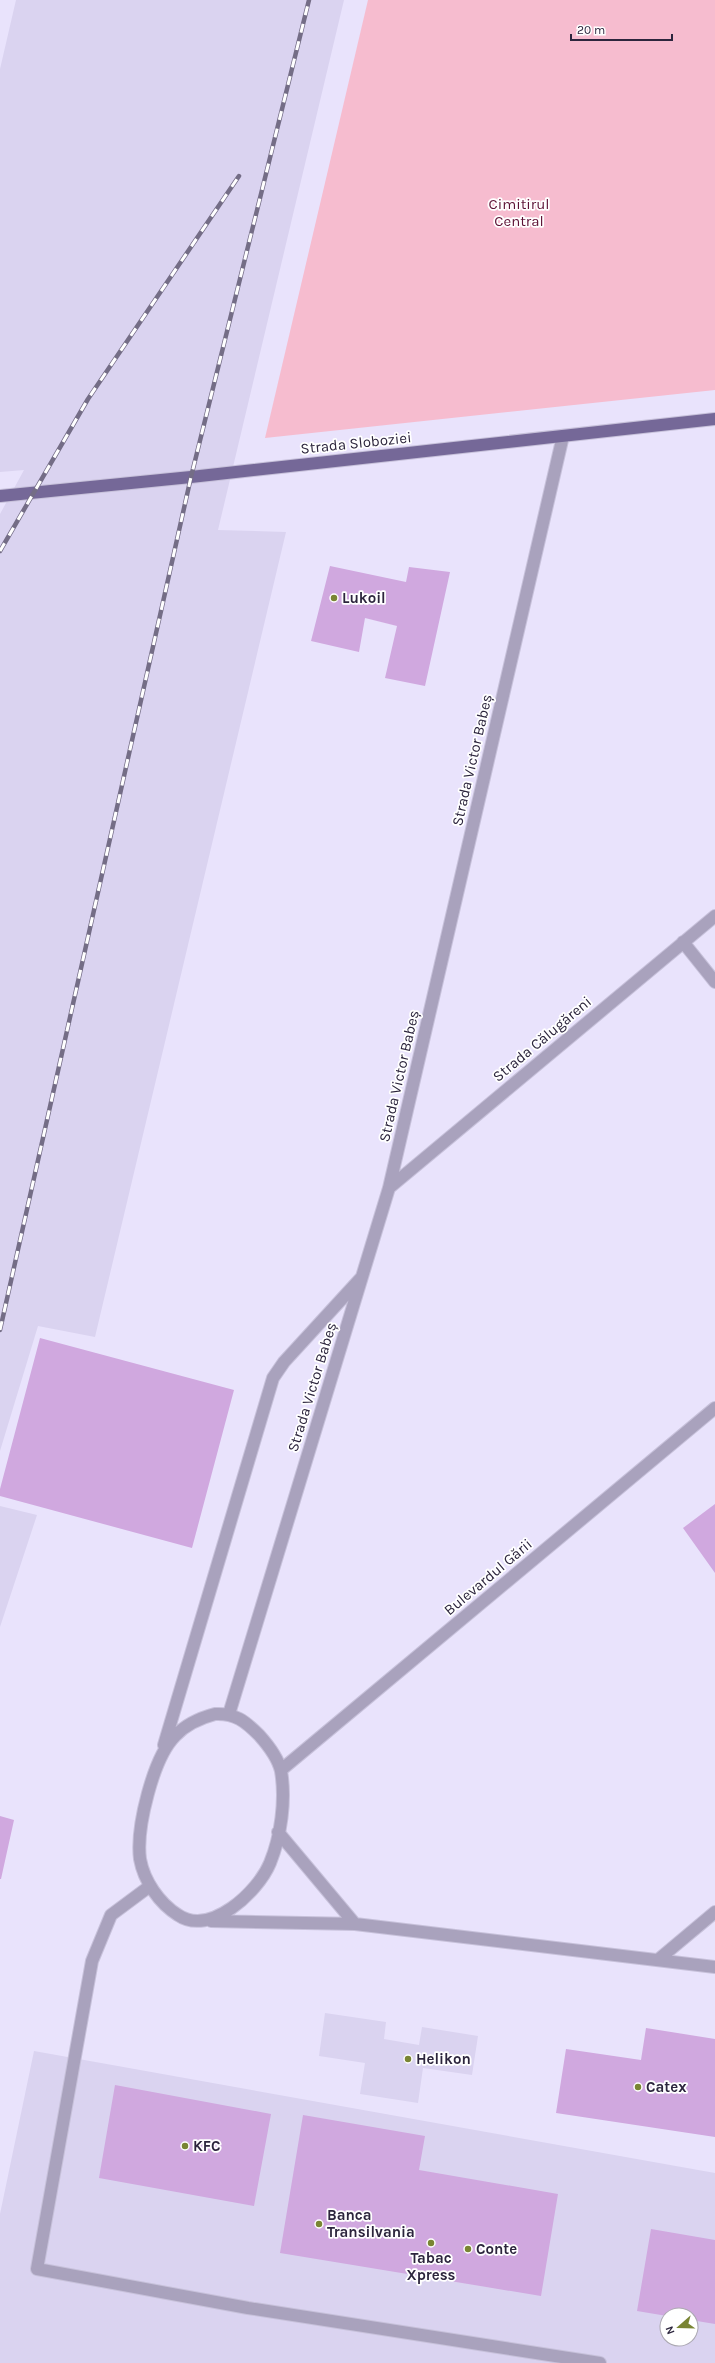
<svg xmlns="http://www.w3.org/2000/svg" width="715" height="2363" viewBox="0 0 715 2363" font-family="Karla,sans-serif">
<rect width="100%" height="100%" fill="#e9e3fc"/>
<!-- built -->
<path fill="#dad3f0" fill-rule="evenodd" d="M16 0H344L218 530 286 532 95 1337 38 1326 0 1451V514L24 470 0 472V69Z
M0 1506 37 1515 0 1627Z
M325 2013 386 2022 384 2039 419 2045 422 2027 478 2036 472 2075 423 2068 418 2103 360 2094 365 2063 319 2056Z
M34 2051 715 2173V2363H0V2214ZM667 2315H691V2339H667Z"/>
<!-- green -->
<path fill="#f6bccf" d="M368 0H715V390L265 438Z"/>
<!-- building -->
<path fill="#d0a8df" d="M330 566 406 582 409 567 450 572 425 686 385 678 397 626 365 618 359 652 311 641Z
M40 1338 234 1390 192 1548 0 1496V1489Z
M715 1504V1573L683 1528Z
M0 1816 14 1820 1 1879H0Z
M646 2028 715 2039V2137L556 2113 566 2049 641 2060Z
M115 2085 271 2114 254 2206 99 2178Z
M303 2115 425 2136 419 2170 558 2194 541 2296 280 2253Z
M651 2229 715 2240V2324L691 2320V2315L667 2316 637 2311Z"/>
<g fill="none" stroke-linecap="round" stroke-linejoin="round">
<!-- minor casing -->
<g stroke="#c7c1da" stroke-width="14">
<path id="minor" d="M683 942 715 982
M389 1188 715 916
M215 1714C235 1713 245 1721 259 1735 268 1745 278 1758 281 1771 286 1800 281 1836 270 1863 258 1892 210 1937 178 1915 159 1903 144 1881 140 1859 136 1828 153 1758 175 1736 186 1724 200 1718 215 1714Z
M229 1714 389 1188 563 436
M164 1745 273 1378 284 1362 361 1278
M281 1770 715 1408
M278 1832 355 1924
M150 1886 111 1915 92 1961 37 2269 248 2308 600 2363
M211 1921 355 1924 715 1967
M659 1959 715 1912"/>
</g>
<!-- major casing -->
<g stroke="#c7c1da" stroke-width="14">
<path id="major" d="M0 496 191 477 715 419"/>
</g>
<!-- minor -->
<use href="#minor" stroke="#a9a2bd" stroke-width="12"/>
<!-- major -->
<use href="#major" stroke="#756898" stroke-width="12"/>
<!-- rail casing -->
<g stroke="#746d86" stroke-width="4.5">
<path id="rail" d="M0 551 88 399 239 176
M0 1330 191 477 309 0"/>
</g>
<!-- rail -->
<use href="#rail" stroke="#fff" stroke-width="3" stroke-dasharray="9" stroke-linecap="butt"/>
</g>
<!-- markers -->
<g fill="#798533" stroke="#fff" stroke-width="1.5">
<circle cx="334" cy="598" r="4"/>
<circle cx="408" cy="2059" r="4"/>
<circle cx="638" cy="2087" r="4"/>
<circle cx="185" cy="2146" r="4"/>
<circle cx="319" cy="2224" r="4"/>
<circle cx="431" cy="2243" r="4"/>
<circle cx="468" cy="2249" r="4"/>
</g>
<g text-anchor="middle" dominant-baseline="central" stroke-width="3.5" stroke-linejoin="round" paint-order="stroke">
<!-- park labels -->
<g font-size="15" fill="#5d1135" stroke="#fff">
<text x="519" y="204">Cimitirul<tspan x="519" dy="17">Central</tspan></text>
</g>
<!-- street labels -->
<g font-size="15" fill="#2c253d" stroke="#fff">
<text transform="translate(356 443) rotate(-6)">Strada Sloboziei</text>
<text transform="translate(472 760) rotate(-77)">Strada Victor Babeș</text>
<text transform="translate(542 1039) rotate(-40)">Strada Călugăreni</text>
<text transform="translate(399 1076) rotate(-77)">Strada Victor Babeș</text>
<text transform="translate(312 1387) rotate(-73)">Strada Victor Babeș</text>
<text transform="translate(488 1577) rotate(-40)">Bulevardul Gării</text>
</g>
<!-- poi labels -->
<g font-size="15" font-weight="bold" fill="#2c253d" stroke="#fff" text-anchor="start">
<text x="342" y="598">Lukoil</text>
<text x="416" y="2059">Helikon</text>
<text x="646" y="2087">Catex</text>
<text x="193" y="2146">KFC</text>
<text x="327" y="2215">Banca<tspan x="327" dy="17">Transilvania</tspan></text>
<text x="476" y="2249">Conte</text>
<text x="431" y="2258" text-anchor="middle">Tabac<tspan x="431" dy="17">Xpress</tspan></text>
</g>
</g>
<!-- north arrow -->
<g transform="translate(679 2327) rotate(250)"><circle r="19" fill="#ffffff" stroke="#aba8b1"/>
<path d="M0-3L7 15L0 10L-7 15Z" fill="#798533"/>
<text y="-6" font-size="11" font-weight="bold" text-anchor="middle" fill="#2c253d">N</text>
</g>
<!-- scale -->
<path d="M571 34v6h101v-6" fill="none" stroke="#2c253d" stroke-width="2"/>
<text x="577" y="34" font-size="12" fill="#2c253d" stroke="#ffffff" stroke-width="3" paint-order="stroke">20 m</text>
</svg>
